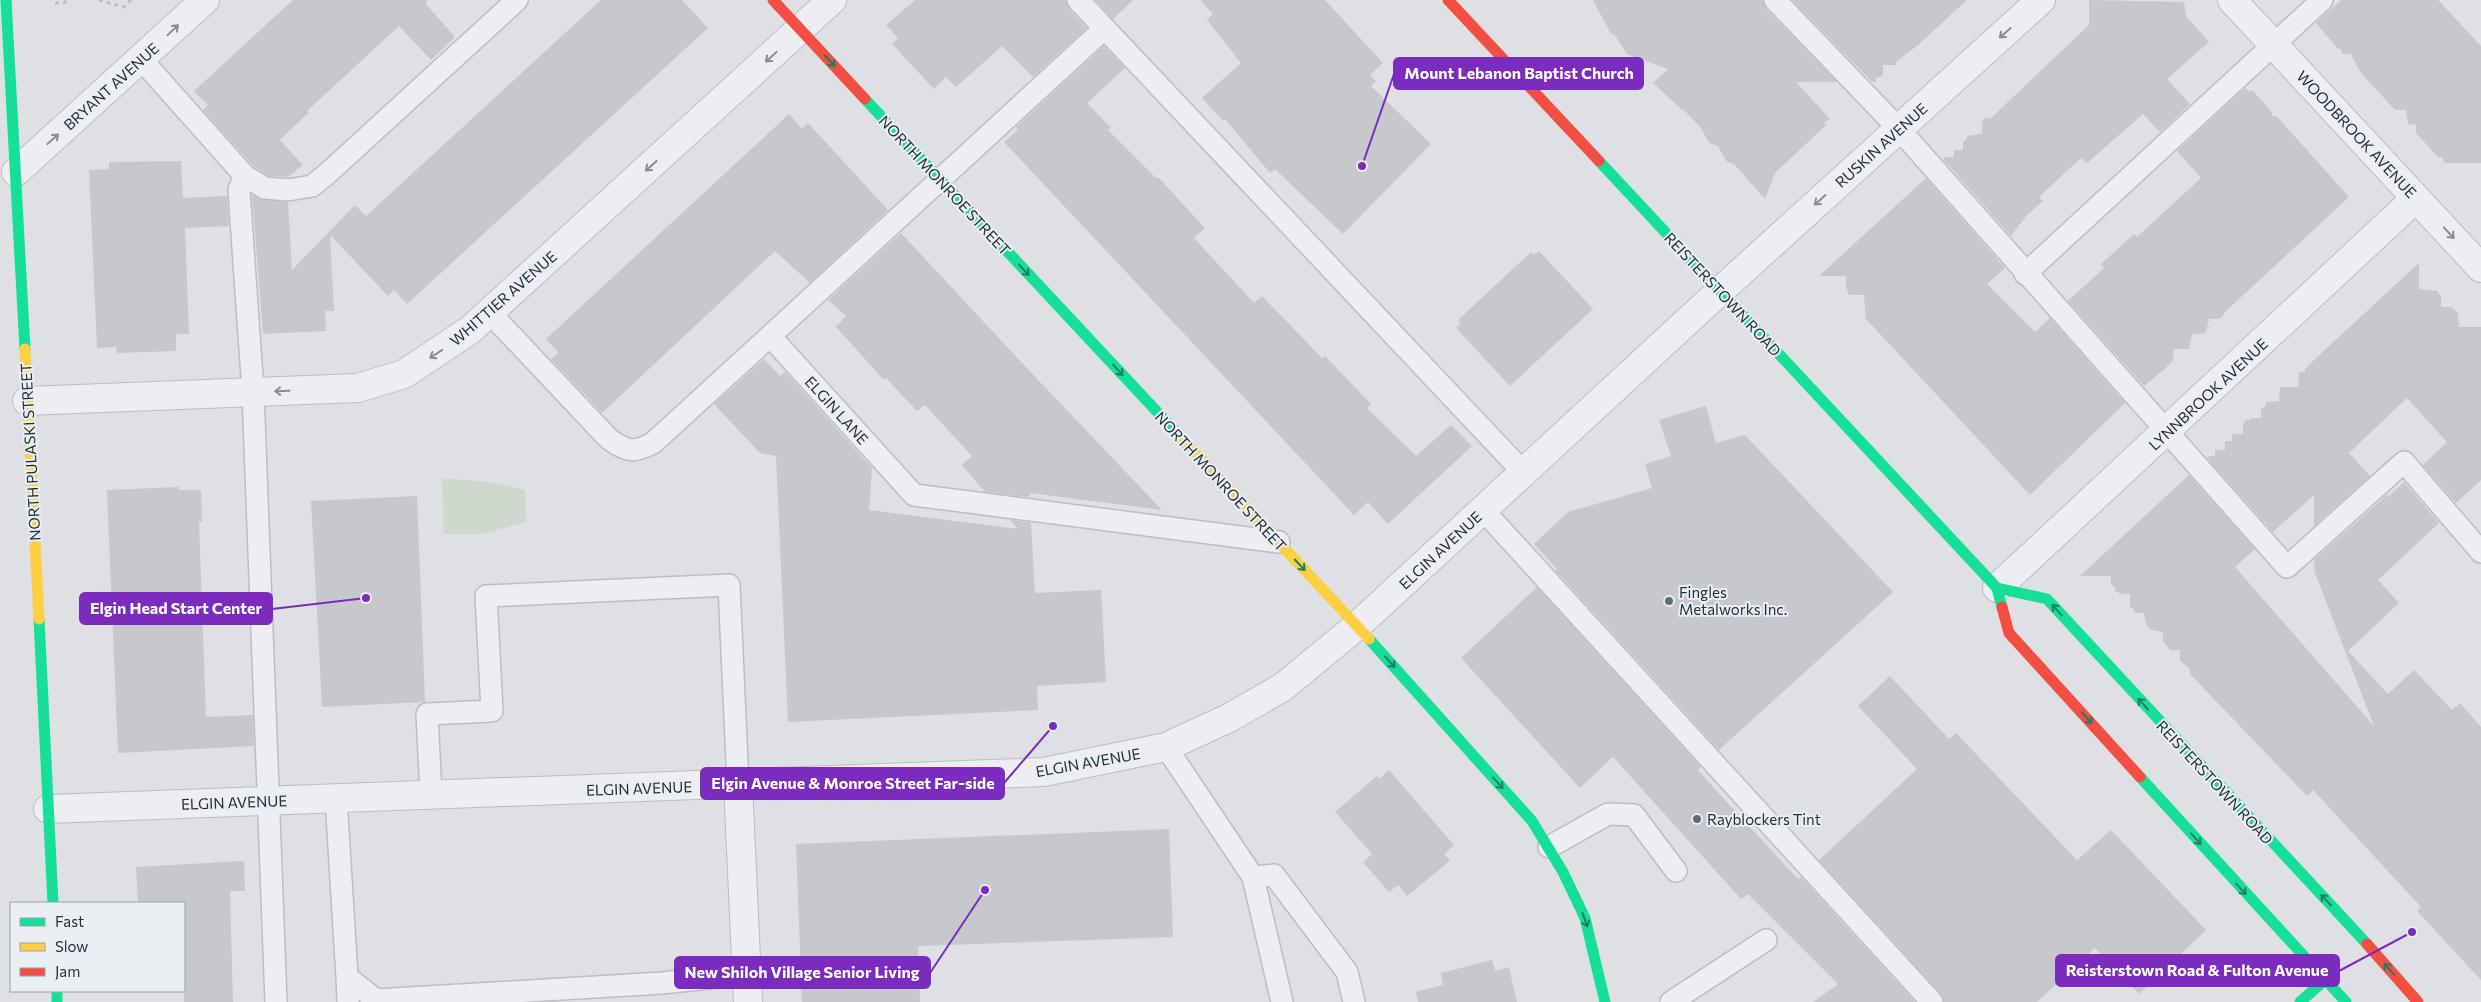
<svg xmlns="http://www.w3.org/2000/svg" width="2481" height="1002" viewBox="0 0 2481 1002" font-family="Commissioner,sans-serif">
<rect width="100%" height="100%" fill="#dee0e3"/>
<!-- green -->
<path fill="#cfd8cd" d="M442 478 488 482 525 490 526 522 483 534H444Z"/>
<!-- building -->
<path fill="#c6c8cb" d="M293 0H428L425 3 455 37 431 60 399 26 307 111 309 112 280 140 303 165 288 177 269 176 253 166 203 110 208 105 194 91Z
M601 0H682L708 28 407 304 394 290 388 296 330 235 334 311H325L326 331 263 334 252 195 264 200 288 202 292 270 355 205 366 216Z
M915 0H1066L1069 9 1087 28 1033 77 1002 46 956 87 946 77 934 89 892 44 898 38 886 25Z
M1095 0H1133L1113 19Z
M1200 0H1325L1383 63 1370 75 1376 81 1371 86 1431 144 1343 234 1275 169 1270 173 1225 119 1223 121 1202 98 1241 63 1207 20 1213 14Z
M1593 0H1763L1766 9 1837 82H1796L1830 119 1824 123 1826 125 1775 173 1765 199 1734 164 1726 161 1718 146 1709 143 1701 128 1685 111 1681 109 1653 83 1668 69 1627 54 1615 35 1611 34Z
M1792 0H1967L1918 45 1896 62V65H1883V75L1881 77H1876V82H1872Z
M2089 0 2184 2 2186 16 2209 42 2167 79 2190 104 2160 132 2143 114 2087 163 2081 158 2039 197 2043 201 2026 216 2011 236 1944 160 1945 157H1954V150H1963V142L1967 139V136L1982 134V122L1985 118H1991L2089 25Z
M2341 0H2438L2481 46V163H2444L2442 157H2438L2416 133V125L2408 124 2406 110H2395L2360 72 2351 54H2342L2341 49H2338L2316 23Z
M1104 46 1125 68 1087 103 1111 128 1108 130 1157 179 1158 177 1205 228 1194 238 1254 303 1262 296 1322 358 1325 356 1371 404 1367 408 1416 456 1451 425 1472 446 1388 524 1368 502 1354 515 1004 142 1018 130 1016 127Z
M2245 88 2250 92 2252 90 2272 112V116H2276L2280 120 2349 197 2225 312 2223 316 2219 319H2209L2206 332 2203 334H2192L2189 349H2174L2173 362H2170V365H2167V367L2144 386 2068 301 2104 268 2101 264 2134 234 2137 237 2201 178 2177 151Z
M789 114 802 129 808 123 888 210 810 283 775 251 602 413 551 359 559 353 546 339Z
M181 161 183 198 227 196 229 226 185 228 189 334H176V351L117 353 116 347 97 348 89 170 109 169V162Z
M1926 178 2005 268 1987 284 2035 332 2050 318 2125 403 2030 495 1866 319 1864 295H1849L1846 288V276H1819Z
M901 233 1023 364 1162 510 1030 493V497L985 492 962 465 972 456 925 405 917 411 886 378 884 380 836 327 846 316 828 300Z
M1539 251 1593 309 1510 386 1456 328 1461 323 1458 320 1531 252 1534 255Z
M2419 263V289L2438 291V294L2441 295V307H2451L2458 313 2459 327H2481V480L2456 503 2423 465 2447 442 2407 398 2349 453 2370 476 2314 526V495L2273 532 2207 458 2209 456H2215V450H2225V441H2232V434H2243V425L2246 420H2250V418H2261V409L2266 406V402L2279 401 2280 387H2298L2299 372H2305V369L2316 358Z
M764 359 780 376 785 372 791 378 872 468 869 510 1018 529 1010 520 1031 523 1035 593 1101 590 1106 682 1037 686 1038 710 788 722 776 456 760 453 714 404Z
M1706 406 1716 443 1745 435 1893 592 1719 750 1555 570 1557 569 1534 544 1568 512 1652 488 1645 464 1671 456 1659 420Z
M2189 475 2255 549 2235 567 2374 726 2315 573 2314 560 2388 494 2389 496 2404 482 2439 523 2378 580 2399 603 2348 651 2388 694 2414 670 2452 710 2460 703 2481 727V980L2417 911 2421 907 2313 790 2307 796 2190 674V669L2180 661V650H2170L2163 641V632L2151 630 2146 624 2144 613H2135L2133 608H2130V594H2119V592H2115V587L2111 585V576H2080Z
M179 487V490H201L202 522H199L206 717 253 715 254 746 118 753 107 490Z
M417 496 425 702 322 707 311 501Z
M1537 587 1701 767 1698 770 1724 799 1798 879 1801 877 1915 1002H1813L1838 984 1748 894 1741 899 1613 757 1580 788 1461 658Z
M1890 676 1949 739 1956 733 2077 860 2111 830 2206 930 2139 994 2095 948 2037 1002H1944L1941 994 1819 860 1917 769 1858 706Z
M1389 770 1454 845 1444 854 1450 861 1407 896 1398 885 1389 892 1363 862 1372 854 1335 812 1377 776 1379 779Z
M1169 829 1173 937 918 946 920 1002H802L796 844Z
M244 861 245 891H230L233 1002H184V903H138L136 867Z
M1492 960 1495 971 1509 967 1517 1002H1418L1416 992 1443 985 1441 973Z"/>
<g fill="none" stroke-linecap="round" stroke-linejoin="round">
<!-- lane casing -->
<g stroke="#bcbec1" stroke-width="24">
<path id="lane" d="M1078 0 1524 473
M1775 0 1899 129 2287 567 2404 462 2481 552
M141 59 245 176 265 188 288 190 312 186 328 173 517 0
M245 176 239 190 253 392 276 1002
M2025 274 2322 0
M490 313 609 439C627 452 634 453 653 443L770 336 914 495 1279 542
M770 336 1105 28
M1483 510 1932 1002
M1166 747 1253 877 1282 1002
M431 795 427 714 492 711 486 596 729 585 738 784
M336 798 347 977 376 1000 662 983 746 974
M1549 847 1608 814 1634 815 1676 871
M1253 877 1274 875 1347 972 1354 1002
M347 977 348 1002
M1671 1002 1766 940"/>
</g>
<!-- street casing -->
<g stroke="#bcbec1" stroke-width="30">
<path id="street" d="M2232 0 2481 268
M16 172 205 0
M27 401 358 388 404 374 470 330 832 0
M1997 588 2416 198
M738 784 748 1002
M48 809 1044 772 1166 747 1229 718 1283 687 1357 626 1720 291 2041 0"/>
</g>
<!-- path -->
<path stroke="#bcbfc2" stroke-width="3" stroke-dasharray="4 4" stroke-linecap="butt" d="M99 0 124 7 131 0
M55 3H64L67 0"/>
<!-- lane -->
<use href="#lane" stroke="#edeef1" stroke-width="21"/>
<!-- street -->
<use href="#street" stroke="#edeef1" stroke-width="28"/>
<!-- fast -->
<path stroke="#16e098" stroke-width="11" d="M6 0 25 349
M865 99 1176 432
M1599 161 1997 588 2002 607
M1997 588 2047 599 2367 944
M39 619 53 903
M1369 639 1532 821 1563 872 1585 918 1605 1002
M2140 777 2346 1002
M57 991V1002
M2300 1002 2325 980"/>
<!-- slow -->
<path stroke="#ffcf43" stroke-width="11" d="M25 349 39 619
M1176 432 1369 639"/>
<!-- jam -->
<path stroke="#f24e42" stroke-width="11" d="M773 0 865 99
M1448 0 1599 161
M2002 607 2009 633 2140 777
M2367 944 2418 1002"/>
</g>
<!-- one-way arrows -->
<defs><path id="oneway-shaft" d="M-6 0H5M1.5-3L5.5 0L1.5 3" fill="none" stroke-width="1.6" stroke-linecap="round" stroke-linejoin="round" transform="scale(1.25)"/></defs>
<g stroke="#888e97">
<use href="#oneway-shaft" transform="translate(173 30) rotate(-43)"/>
<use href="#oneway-shaft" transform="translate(2005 33) rotate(138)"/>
<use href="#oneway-shaft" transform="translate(771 57) rotate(138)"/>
<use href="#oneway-shaft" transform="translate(53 139) rotate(-42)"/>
<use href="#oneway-shaft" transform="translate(651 166) rotate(138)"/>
<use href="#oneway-shaft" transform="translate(1820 200) rotate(138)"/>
<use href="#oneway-shaft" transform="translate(2449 233) rotate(47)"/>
<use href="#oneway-shaft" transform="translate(436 354) rotate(146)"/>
<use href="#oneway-shaft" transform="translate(282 391) rotate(178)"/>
</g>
<g stroke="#1e7f66">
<use href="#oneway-shaft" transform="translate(830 61) rotate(47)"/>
<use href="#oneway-shaft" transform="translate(1024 270) rotate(47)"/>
<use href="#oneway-shaft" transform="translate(1118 370) rotate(47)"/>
<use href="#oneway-shaft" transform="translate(1300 565) rotate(47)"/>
<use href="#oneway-shaft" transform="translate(2057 610) rotate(-132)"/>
<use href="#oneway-shaft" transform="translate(1390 662) rotate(48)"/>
<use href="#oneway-shaft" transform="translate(2143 704) rotate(-133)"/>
<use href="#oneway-shaft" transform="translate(2087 718) rotate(48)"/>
<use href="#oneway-shaft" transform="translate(1498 783) rotate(48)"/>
<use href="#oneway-shaft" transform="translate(2196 839) rotate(48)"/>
<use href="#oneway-shaft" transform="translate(2241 889) rotate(48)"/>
<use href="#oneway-shaft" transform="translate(2326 900) rotate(-133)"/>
<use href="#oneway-shaft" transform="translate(1585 920) rotate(71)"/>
<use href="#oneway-shaft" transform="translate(2389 969) rotate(-131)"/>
</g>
<!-- markers -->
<g fill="#656d77" stroke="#eaeff4" stroke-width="2">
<circle cx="1669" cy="601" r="5"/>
<circle cx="1697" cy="819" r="5"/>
</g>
<g text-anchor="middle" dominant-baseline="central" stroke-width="4" stroke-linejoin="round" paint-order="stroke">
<!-- street labels -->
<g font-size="15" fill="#242f3d" stroke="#eaeff4">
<text transform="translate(111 86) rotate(-42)">BRYANT AVENUE</text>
<text transform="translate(2357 134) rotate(47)">WOODBROOK AVENUE</text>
<text transform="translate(1881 145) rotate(-42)">RUSKIN AVENUE</text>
<text transform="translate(945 185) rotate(47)">NORTH MONROE STREET</text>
<text transform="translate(1723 294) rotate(47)">REISTERSTOWN ROAD</text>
<text transform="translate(503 298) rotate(-41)">WHITTIER AVENUE</text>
<text transform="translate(2208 394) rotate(-43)">LYNNBROOK AVENUE</text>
<text transform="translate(837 410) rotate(48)">ELGIN LANE</text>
<text transform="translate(30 452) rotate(-93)">NORTH PULASKI STREET</text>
<text transform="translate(1221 481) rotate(47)">NORTH MONROE STREET</text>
<text transform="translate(1440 550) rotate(-43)">ELGIN AVENUE</text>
<text transform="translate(1088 762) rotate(-10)">ELGIN AVENUE</text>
<text transform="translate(2215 782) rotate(47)">REISTERSTOWN ROAD</text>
<text transform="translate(639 788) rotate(-2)">ELGIN AVENUE</text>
<text transform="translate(234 802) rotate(-2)">ELGIN AVENUE</text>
</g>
<!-- poi labels -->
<g font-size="15" fill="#242f3d" stroke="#eaeff4" text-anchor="start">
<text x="1679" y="592">Fingles<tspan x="1679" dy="17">Metalworks Inc.</tspan></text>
<text x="1707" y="819">Rayblockers Tint</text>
</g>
</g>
<!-- callouts -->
<path fill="none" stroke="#7b2cbf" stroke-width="2" d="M1362 166L1394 74M366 598L272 609M1053 726L1004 783M2412 932L2339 971M985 890L930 973"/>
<g fill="#7b2cbf" stroke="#eaeff4" stroke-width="2">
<circle cx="1362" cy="166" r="5"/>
<circle cx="366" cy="598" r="5"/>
<circle cx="1053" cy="726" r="5"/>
<circle cx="2412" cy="932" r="5"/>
<circle cx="985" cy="890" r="5"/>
</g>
<g fill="#7b2cbf" stroke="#7b2cbf" stroke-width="2">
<rect x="1394" y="58" width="249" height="31" rx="5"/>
<rect x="80" y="593" width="192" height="31" rx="5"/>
<rect x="701" y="768" width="303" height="31" rx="5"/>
<rect x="2056" y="955" width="283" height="31" rx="5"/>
<rect x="675" y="957" width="255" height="31" rx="5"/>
</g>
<g font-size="16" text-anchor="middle" font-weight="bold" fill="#fff">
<text x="1519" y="79">Mount Lebanon Baptist Church</text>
<text x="176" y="614">Elgin Head Start Center</text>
<text x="853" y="789">Elgin Avenue &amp; Monroe Street Far-side</text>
<text x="2197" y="976">Reisterstown Road &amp; Fulton Avenue</text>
<text x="802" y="978">New Shiloh Village Senior Living</text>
</g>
<!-- legend -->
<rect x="10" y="902" width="175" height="90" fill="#eaeff4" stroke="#9ba2ab"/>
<rect x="20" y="918" width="25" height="8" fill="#16e098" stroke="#9ba2ab"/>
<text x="55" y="927" font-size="15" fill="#242f3d">Fast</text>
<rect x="20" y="943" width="25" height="8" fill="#ffcf43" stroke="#9ba2ab"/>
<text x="55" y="952" font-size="15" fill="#242f3d">Slow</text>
<rect x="20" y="968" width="25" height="8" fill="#f24e42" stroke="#9ba2ab"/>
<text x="55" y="977" font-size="15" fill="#242f3d">Jam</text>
</svg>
